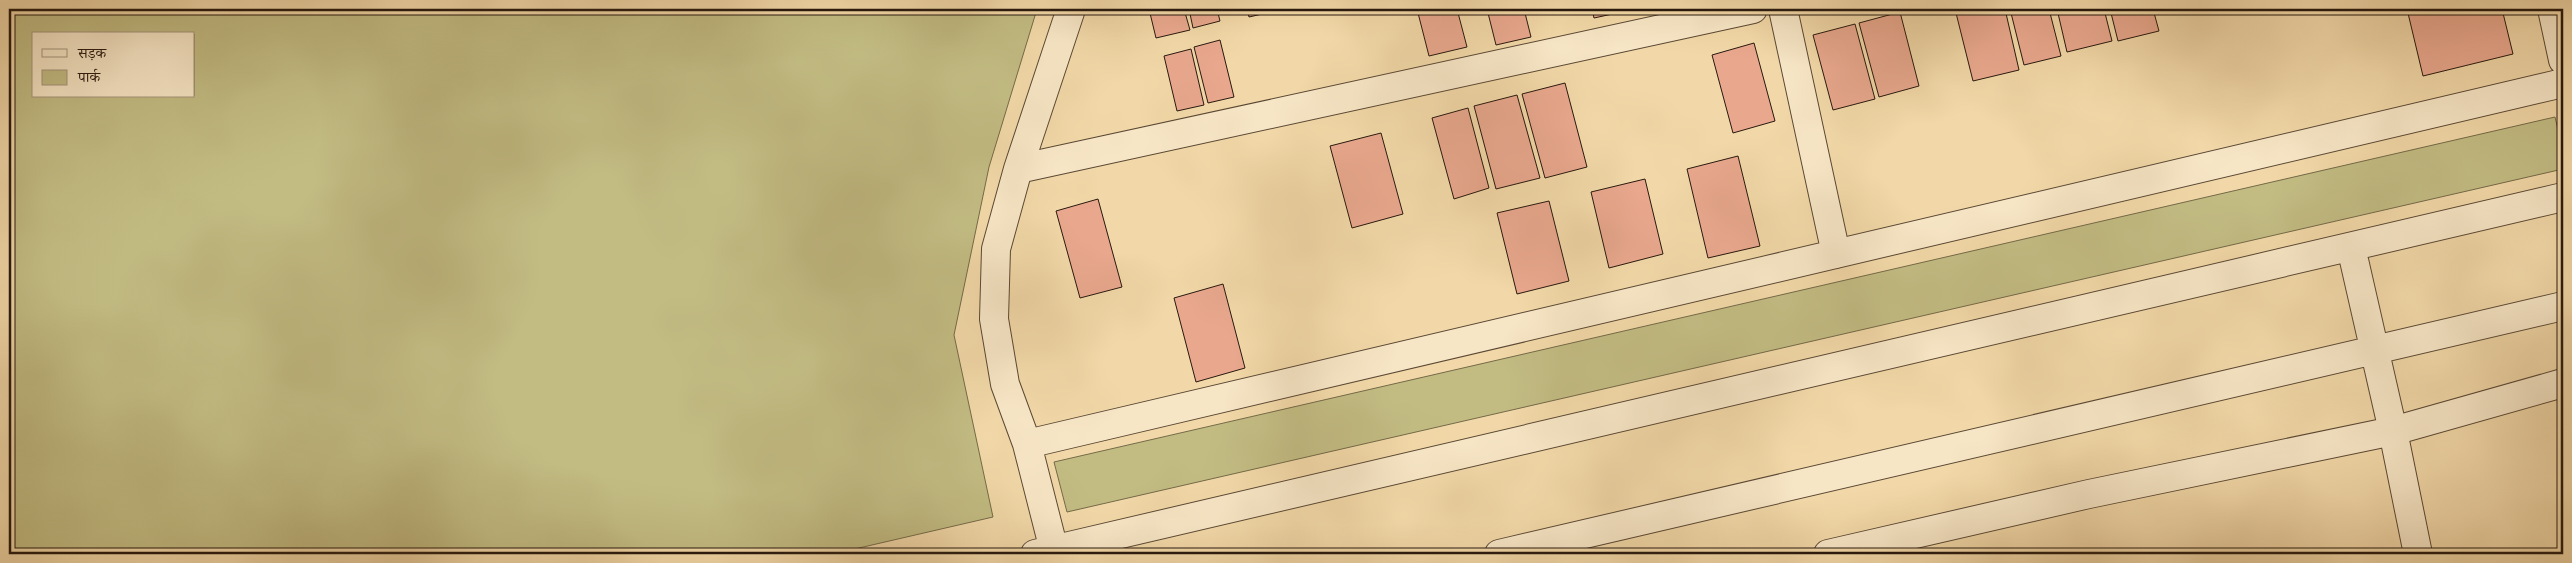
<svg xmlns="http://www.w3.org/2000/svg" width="2572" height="563" viewBox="0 0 2572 563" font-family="'EB Garamond','Noto Serif Devanagari',serif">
<rect width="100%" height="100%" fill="#f2d8a8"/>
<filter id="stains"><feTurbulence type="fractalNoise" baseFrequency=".004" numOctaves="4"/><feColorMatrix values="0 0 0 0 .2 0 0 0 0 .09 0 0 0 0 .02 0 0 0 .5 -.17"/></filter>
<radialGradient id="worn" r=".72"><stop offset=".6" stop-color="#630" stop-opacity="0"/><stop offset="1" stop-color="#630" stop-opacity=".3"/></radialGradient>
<!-- green -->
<path fill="#c2bc83" stroke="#746a48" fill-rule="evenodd" d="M9 9H1037L989 167 954 335 993 517 833 554H9ZM34 34H194V96H34Z
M2555 117 2563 152V169L1067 512 1054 462Z"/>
<!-- building -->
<path fill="#e9a88e" stroke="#27180e" d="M1149 9H1184L1190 30 1156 38Z
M1189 9H1217L1220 21 1193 28Z
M1247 9H1284L1249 17Z
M1417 9H1457L1467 47 1429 56Z
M1487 9H1524L1531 37 1496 45Z
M1592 9H1626V11L1594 18Z
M1955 9H2005L2019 70 1973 81Z
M2010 9H2049L2061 56 2024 65Z
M2057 9H2104L2112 41 2067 52Z
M2110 9H2153L2159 31 2118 41Z
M2407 9H2502L2513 54 2423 76Z
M1900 12 1919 86 1879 97 1859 23Z
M1855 24 1875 99 1833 110 1813 35Z
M1220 40 1234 97 1208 103 1194 47Z
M1754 43 1775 121 1733 133 1712 55Z
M1191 49 1204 105 1177 111 1164 56Z
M1565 83 1587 167 1545 178 1522 94Z
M1517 95 1540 178 1496 189 1474 106Z
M1468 108 1489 188 1454 199 1432 118Z
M1381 133 1403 214 1352 228 1330 146Z
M1738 156 1760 246 1708 258 1687 169Z
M1645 179 1663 254 1609 268 1591 192Z
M1098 199 1122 287 1080 298 1056 211Z
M1549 201 1569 281 1517 294 1497 213Z
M1223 284 1245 368 1196 382 1174 298Z"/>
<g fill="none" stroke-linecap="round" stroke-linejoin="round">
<!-- minor casing -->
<g stroke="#5a4834" stroke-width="30">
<path id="minor" d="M1783 9 1836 254
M2552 9 2563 60
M1018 169 1753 9
M1027 444 2563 83
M1054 550 1027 444 1005 384 994 319 996 249 1018 169 1071 9
M1828 554 2089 494 2393 431 2563 383"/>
</g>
<!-- tertiary casing -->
<g stroke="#5a4834" stroke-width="30">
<path id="tertiary" d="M2351 247 2393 431 2418 554
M1035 554 2563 197
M1499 554 2563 306"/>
</g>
<!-- minor -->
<use href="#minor" stroke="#f7e6c6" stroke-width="28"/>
<!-- tertiary -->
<use href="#tertiary" stroke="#f7e6c6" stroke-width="28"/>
</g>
<!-- margin -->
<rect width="2572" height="563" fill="none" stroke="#f2d8a8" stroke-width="30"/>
<rect x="10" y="10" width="2552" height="543" fill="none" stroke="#27180e" stroke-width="2.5"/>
<rect x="15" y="15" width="2542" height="533" fill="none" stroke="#27180e"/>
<!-- legend -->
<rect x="32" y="32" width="162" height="65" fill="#f7e6c6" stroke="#a4947c"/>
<rect x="42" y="49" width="25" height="8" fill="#f7e6c6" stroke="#a4947c"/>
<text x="78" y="58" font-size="15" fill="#27180e">सड़क</text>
<rect x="42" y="70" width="25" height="15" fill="#c2bc83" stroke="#a4947c"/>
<text x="78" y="82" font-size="15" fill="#27180e">पार्क</text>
<rect width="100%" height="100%" filter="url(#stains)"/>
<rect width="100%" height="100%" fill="url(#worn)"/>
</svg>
